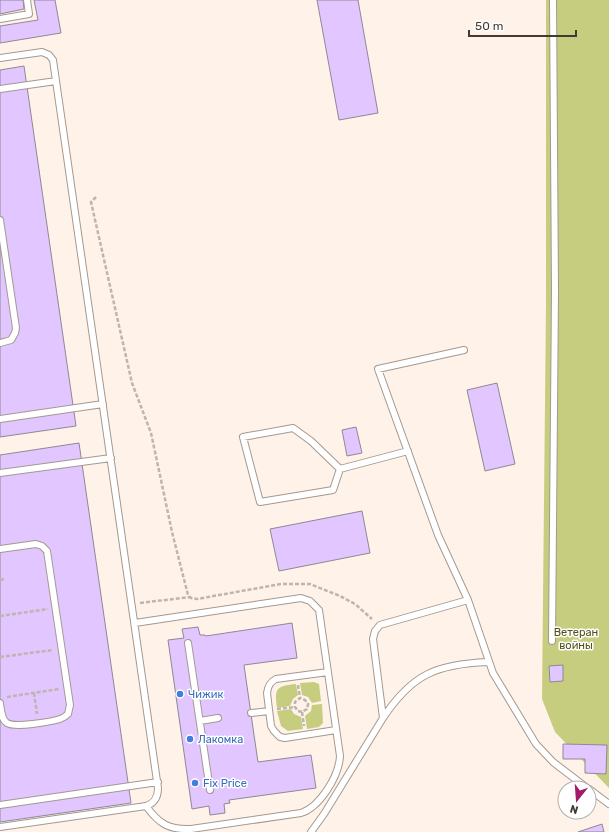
<svg xmlns="http://www.w3.org/2000/svg" width="609" height="832" viewBox="0 0 609 832" font-family="Rubik,sans-serif">
<rect width="100%" height="100%" fill="#fff2e8"/>
<!-- green -->
<path fill="#c7cd7f" d="M546 0H609V788L555 732 542 699 546 303Z
M314 682 319 684 321 701 312 703 308 697 302 695 300 683Z
M296 684 298 695 293 699 290 706 277 708C274 688 277 686 296 684Z
M322 704 323 723 319 727 307 729 305 716 311 711 312 705Z
M291 709 294 714 301 717 303 729 288 731 281 726 277 711Z"/>
<!-- building -->
<path fill="#e2c6ff" stroke="#8e8894" d="M0 0H23L24 9 0 14Z
M34 0H55L61 33 0 43V26L38 20Z
M317 0H358L378 113 339 120Z
M24 66 76 426 0 437V70Z
M497 383 515 464 485 471 467 390Z
M356 427 362 453 347 456 342 430Z
M79 443 131 803 0 822V455Z
M362 511 370 553 279 571 270 529Z
M292 623 297 658 244 665 254 735 258 762 311 755 316 788 229 800 230 803 224 804 225 813 210 815 209 806 192 809 168 640 184 638 182 629 198 627 200 635H205L206 636Z
M563 665V681L550 682 549 666Z
M563 744 607 745 606 774 585 773V759H563Z
M602 824 604 832H578Z"/>
<g fill="none" stroke-linecap="round" stroke-linejoin="round">
<!-- lane casing -->
<g stroke="#a49990" stroke-width="8">
<path id="lane" d="M0 19 29 14 27 0
M0 58 42 52 49 55 53 60 158 788C158 797 155 803 146 806L0 827
M0 89 56 81
M0 220 16 328 15 333 11 340 0 343
M464 350 378 369 438 535 468 600 493 673 536 744 553 762 587 788
M0 419 103 404
M340 469 333 490 260 502 243 437 293 428 311 441 340 469 408 451
M0 473 111 458
M0 549 36 544 42 546 47 551 70 705 68 714C65 717 63 718 60 719 50 722 15 728 7 723 1 719 1 710 0 703
M135 623 301 598 310 601 319 610 340 756C339 776 320 807 301 813L191 829C169 830 159 824 146 806
M552 641 555 292 553 0
M188 643 210 790
M328 672 276 679C270 682 268 686 267 693L271 726 274 731 280 737 285 738 336 730
M251 713 269 711
M383 718C412 674 437 664 488 662
M200 721 218 718
M589 789 609 804
M0 805 158 782
M311 832 324 814 383 718 373 639 375 631 380 625 468 600"/>
</g>
<!-- path -->
<path stroke="#bfb5ad" stroke-width="2.5" stroke-dasharray="4 2" stroke-linecap="butt" d="M96 197 91 202 132 383 151 433 172 532 188 595 191 598 197 599 281 584H310L340 596 355 604 372 619
M0 580 4 579
M140 603 190 597
M0 616 48 609
M0 657 53 650
M298 685 300 698
M34 693 37 714
M7 697 59 689
M277 709 295 707
M302 712 298 711 295 707V702L300 698 305 700 308 704 307 709 302 712 304 726"/>
<!-- lane -->
<use href="#lane" stroke="#fff" stroke-width="6"/>
</g>
<!-- markers -->
<g fill="#3f7fe0" stroke="#fff" stroke-width="1.5">
<circle cx="180" cy="694" r="4"/>
<circle cx="190" cy="739" r="4"/>
<circle cx="195" cy="783" r="4"/>
</g>
<g text-anchor="middle" dominant-baseline="central" stroke-width="3" stroke-linejoin="round" paint-order="stroke">
<!-- park labels -->
<g font-size="11" fill="#4f5217" stroke="#fff">
<text x="576" y="632">Ветеран<tspan x="576" dy="13">войны</tspan></text>
</g>
<!-- shop labels -->
<g font-size="11" fill="#366cbe" stroke="#fff" text-anchor="start">
<text x="188" y="694">Чижик</text>
<text x="198" y="739">Лакомка</text>
<text x="203" y="783">Fix Price</text>
</g>
</g>
<!-- north arrow -->
<g transform="translate(577 800) rotate(197)"><circle r="19" fill="#ffffff" stroke="#b3b1af"/>
<path d="M0-3L7 15L0 10L-7 15Z" fill="#a21c69"/>
<text y="-6" font-size="11" font-weight="bold" text-anchor="middle" fill="#403b37">N</text>
</g>
<!-- scale -->
<path d="M469 30v6h107v-6" fill="none" stroke="#403b37" stroke-width="2"/>
<text x="475" y="30" font-size="12" fill="#403b37" stroke="#ffffff" stroke-width="3" paint-order="stroke">50 m</text>
</svg>
